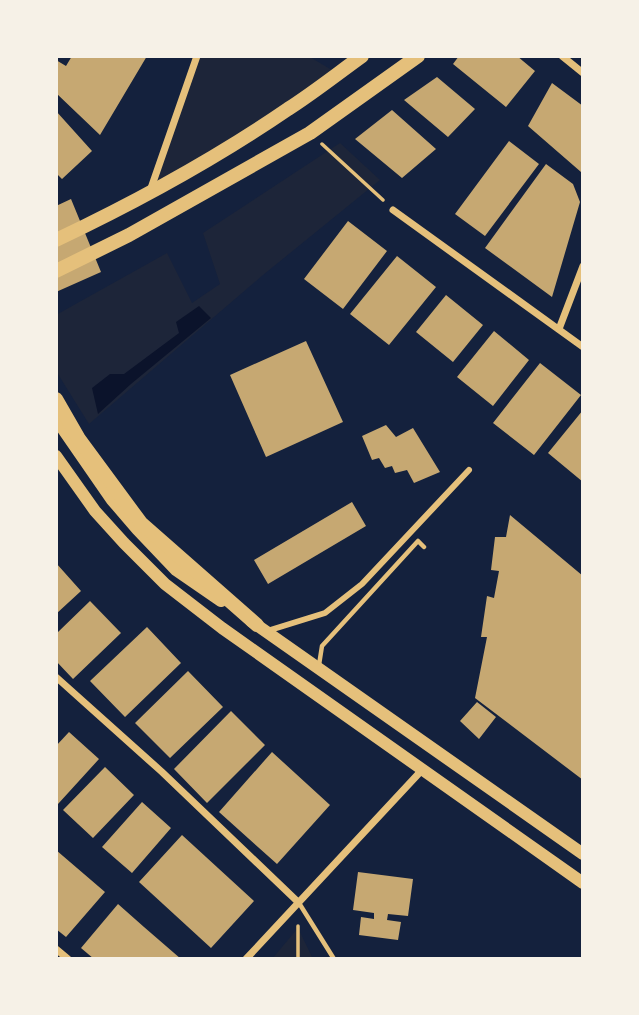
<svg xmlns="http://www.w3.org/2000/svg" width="639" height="1015" viewBox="0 0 639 1015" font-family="Overpass,sans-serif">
<rect width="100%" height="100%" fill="#14213d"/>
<!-- green -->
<path fill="#1d2539" d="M197 56H308L337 73 149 192Z
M340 143 380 180 263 275 89 424 56 371V315L167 253 192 303 220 284 203 233Z
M298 928 313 959H272Z"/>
<!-- water -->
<path fill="#0b132b" d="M199 306 211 318 131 384 98 414 92 388 110 374H124L179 333 176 322Z"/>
<!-- building -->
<path fill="#c6a872" d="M72 56H147L100 135 56 93V60L66 66Z
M459 56H517L535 71 506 107 453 64Z
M437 77 475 109 448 137 404 100Z
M552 83 583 106V167L581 172 528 126Z
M392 110 436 149 402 178 355 139Z
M56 111 92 151 62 179 56 173Z
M509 141 539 164 485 236 455 214Z
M546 164 573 184 580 202 552 297 485 248Z
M71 199 101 272 56 292V206Z
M348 221 387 251 343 309 304 279Z
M397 256 436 287 389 345 350 314Z
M446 295 483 325 453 362 416 332Z
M494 331 529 360 493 406 457 377Z
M306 341 343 422 266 457 230 375Z
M540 363 581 395 534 455 493 423Z
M583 410V482L548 453Z
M386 425 396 437 413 428 440 472 414 483 407 470 395 473 392 466 385 468 379 458 372 460 362 436Z
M352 502 366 526 268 584 254 560Z
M510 515 583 576V780L475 698 487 637H481L487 596 494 598 499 571 491 570 495 537H506Z
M56 563 81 591 56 614Z
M90 601 121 633 73 679 56 661V634Z
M147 627 181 663 125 717 90 681Z
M188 671 223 707 170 758 135 723Z
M477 702 496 717 479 739 460 721Z
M231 711 265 745 207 803 174 769Z
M69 732 99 759 58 804 56 802V746Z
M272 752 330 805 277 864 219 812Z
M105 767 134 795 93 838 63 810Z
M142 802 171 828 132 873 102 847Z
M182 835 254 901 211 948 139 882Z
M56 850 105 892 66 937 56 929Z
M358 872 413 879 408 916 388 914 387 920 401 922 398 940 359 935 361 917 374 919V913L353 910Z
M118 904 144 927 181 959H94L81 948Z"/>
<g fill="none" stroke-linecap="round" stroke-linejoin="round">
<!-- path -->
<path stroke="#e5c07b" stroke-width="3.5" d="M322 144 383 200
M298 959V926"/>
<!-- service -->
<path stroke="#e5c07b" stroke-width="4.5" d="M319 665 322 646 418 541 424 547
M299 903 334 959"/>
<!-- pedestrian -->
<path stroke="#e5c07b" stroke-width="6" d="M267 631 325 613 362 584 469 470"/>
<!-- minor -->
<path stroke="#e5c07b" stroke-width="7" d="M562 56 583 73
M150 191 197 56
M393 210 583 347
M559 329 583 266
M56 677 162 772 298 902
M56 949 68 959
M246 959 422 770"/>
<!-- secondary -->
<path stroke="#e5c07b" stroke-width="12" d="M56 419 112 500 137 529 176 570 221 601
M56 456 95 511 124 543 165 584 222 628 583 883
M251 621 583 854"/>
<!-- primary -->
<path stroke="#e5c07b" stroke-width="14" d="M56 240C136 202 215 159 288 109 313 93 337 74 362 56
M56 271 129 235 310 133 418 56
M56 399 79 439 141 523 257 625"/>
</g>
<!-- border -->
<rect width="639" height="1015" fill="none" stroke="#f6f1e7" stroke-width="116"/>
</svg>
